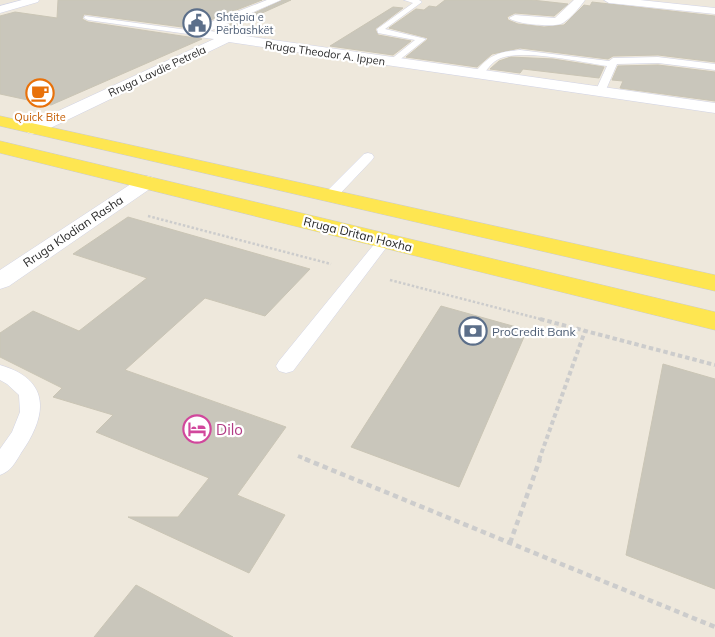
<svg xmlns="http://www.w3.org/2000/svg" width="715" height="637" viewBox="0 0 715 637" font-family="Mulish,sans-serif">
<rect width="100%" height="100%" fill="#eee8dc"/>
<!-- building -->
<path fill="#c9c6bb" stroke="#cac5b5" d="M58 0H262L190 28 84 14 82 19 88 22 202 39 51 105 0 94V16L15 12 57 18Z
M283 0H291L222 31 217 30Z
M445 0H532L568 4 554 16 515 13 507 17 508 20 518 24 544 27 564 25 584 5 590 6 592 2 715 16V62L658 55 613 56 608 59 520 48 492 54 477 67 406 57 427 40 428 38 389 28 416 9 424 10 429 6 436 7Z
M393 7 403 8 375 29 378 35 411 41 393 55 330 46Z
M511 57 553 59 604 67 599 78 523 69 520 73 490 69 499 61Z
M658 65 715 72V101L620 88 623 81 612 80 618 66Z
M128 217 310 269 265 316 205 298 125 370 286 427 237 495 285 515 249 573 128 517H178L209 478 96 432 113 415 53 397 62 388 0 357V333L33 311 79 331 147 278 73 254Z
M441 306 527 330 459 487 351 447Z
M663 364 715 379V589L626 555Z
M136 585 233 637H94Z"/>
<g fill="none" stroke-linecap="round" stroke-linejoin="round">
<!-- service casing -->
<g stroke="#d1d3e5" stroke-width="1">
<path id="service" d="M404 0H419L422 2 385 29 426 39 393 65 390 64V60L415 40 378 33 377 29 413 3Z
M85 16 195 31 199 33 195 35 88 20 84 18Z
M520 50 609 61 613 58 658 57 715 64V70L658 63 617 64 605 92 600 95 595 92 607 66C581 62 524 49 501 58 492 61 487 70 481 77H475L473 75C488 56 496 52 520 50Z
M368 153 372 154 374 157 372 160 335 199H325L323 196 325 193 364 154Z
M385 236 390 237 392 240 293 371 286 373 279 371 276 366 279 361 380 237Z
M0 365C52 380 47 416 21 453 15 463 11 471 0 475V449L12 432 20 412 19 395 7 384 0 380Z"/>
</g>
<!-- minor casing -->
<g stroke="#d1d3e5" stroke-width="1">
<path id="minor" d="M22 0H39L38 2 0 13V6Z
M267 0H281L210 31 715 103V113L229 42 40 133 34 134 28 133 25 129 28 125 214 39 191 36 189 33 191 30Z
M574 0H585C580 7 571 18 563 23 555 28 515 24 509 18L515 15 555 18Z
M604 0H640L715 8V14L609 3Z
M147 176 154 178 157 182 154 186 9 286 0 289V270L140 178Z"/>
</g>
<!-- primary casing -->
<g stroke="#ccc" stroke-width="1">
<path id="primary" d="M0 116 715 275V291L0 126Z
M0 141 715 312V330L0 153Z"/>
</g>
<!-- path-far2 -->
<path stroke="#ccc" stroke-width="2.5" stroke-dasharray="2.5 2" stroke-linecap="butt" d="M148 216 331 264
M390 280 544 320"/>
<!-- path-far1 -->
<path stroke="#ccc" stroke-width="4" stroke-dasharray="4.5 3" stroke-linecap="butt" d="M540 319 715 365
M298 456 308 460
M539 460 585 331"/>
<!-- path -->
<path stroke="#ccc" stroke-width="4.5" stroke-dasharray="5.5 4" stroke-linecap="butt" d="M305 459 715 627
M510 543 540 459"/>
<!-- service -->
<use href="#service" fill="#fff" fill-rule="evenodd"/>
<!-- minor -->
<use href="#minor" fill="#fff" fill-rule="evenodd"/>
<!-- primary -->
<use href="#primary" fill="#fee651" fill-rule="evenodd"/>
</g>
<!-- icons -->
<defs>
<g id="civic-ring" transform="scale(1.4375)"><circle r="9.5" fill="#fff" stroke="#5c6f8a" stroke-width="1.5"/><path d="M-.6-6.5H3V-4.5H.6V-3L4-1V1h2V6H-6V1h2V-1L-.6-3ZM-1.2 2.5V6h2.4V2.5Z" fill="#5c6f8a"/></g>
<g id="cafe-ring" transform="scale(1.4375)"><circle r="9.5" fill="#fff" stroke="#e8710a" stroke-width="1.5"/><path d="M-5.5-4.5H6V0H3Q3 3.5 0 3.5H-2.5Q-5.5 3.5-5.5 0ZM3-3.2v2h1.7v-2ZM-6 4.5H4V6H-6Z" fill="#e8710a"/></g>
<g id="bank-ring" transform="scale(1.4375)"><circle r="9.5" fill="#fff" stroke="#5c6f8a" stroke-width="1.5"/><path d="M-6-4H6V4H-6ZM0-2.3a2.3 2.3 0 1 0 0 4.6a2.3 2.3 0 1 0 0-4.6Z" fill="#5c6f8a"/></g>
<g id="hotel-ring" transform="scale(1.4375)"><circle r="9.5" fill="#fff" stroke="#d1479c" stroke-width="1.5"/><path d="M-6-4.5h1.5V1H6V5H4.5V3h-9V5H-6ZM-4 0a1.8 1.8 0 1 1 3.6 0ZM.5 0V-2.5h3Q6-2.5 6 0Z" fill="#d1479c"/></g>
</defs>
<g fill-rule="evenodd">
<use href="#civic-ring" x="197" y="23"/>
<use href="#cafe-ring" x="40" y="93"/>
<use href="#bank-ring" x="473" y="331"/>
<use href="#hotel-ring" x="197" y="429"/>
</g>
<g text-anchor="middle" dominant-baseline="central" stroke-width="4.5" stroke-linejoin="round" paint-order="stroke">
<!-- far-service labels -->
<g font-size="11" fill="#4e5e75" stroke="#fff" text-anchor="start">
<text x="216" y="17">Shtëpia e<tspan x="216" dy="13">Përbashkët</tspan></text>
</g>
<!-- far-street labels -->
<g font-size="11" fill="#2b2b2b" stroke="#fff">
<text transform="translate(325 53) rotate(8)">Rruga Theodor A. Ippen</text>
<text transform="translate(157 71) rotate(-25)">Rruga Lavdie Petrela</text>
</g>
<!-- far-food labels -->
<g font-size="11" fill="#c56008" stroke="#fff">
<text x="40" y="117">Quick Bite</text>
</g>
<!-- street labels -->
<g font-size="12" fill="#2b2b2b" stroke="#fff">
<text transform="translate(73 231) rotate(-34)">Rruga Klodian Rasha</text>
<text transform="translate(358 234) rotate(14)">Rruga Dritan Hoxha</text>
</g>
<!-- service labels -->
<g font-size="12" fill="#4e5e75" stroke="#fff" text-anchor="start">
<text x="492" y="331">ProCredit Bank</text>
</g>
<!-- near-hotel labels -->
<g font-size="15" fill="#b23c85" stroke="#fff" text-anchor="start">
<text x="216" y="429">Dilo</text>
</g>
</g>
</svg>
